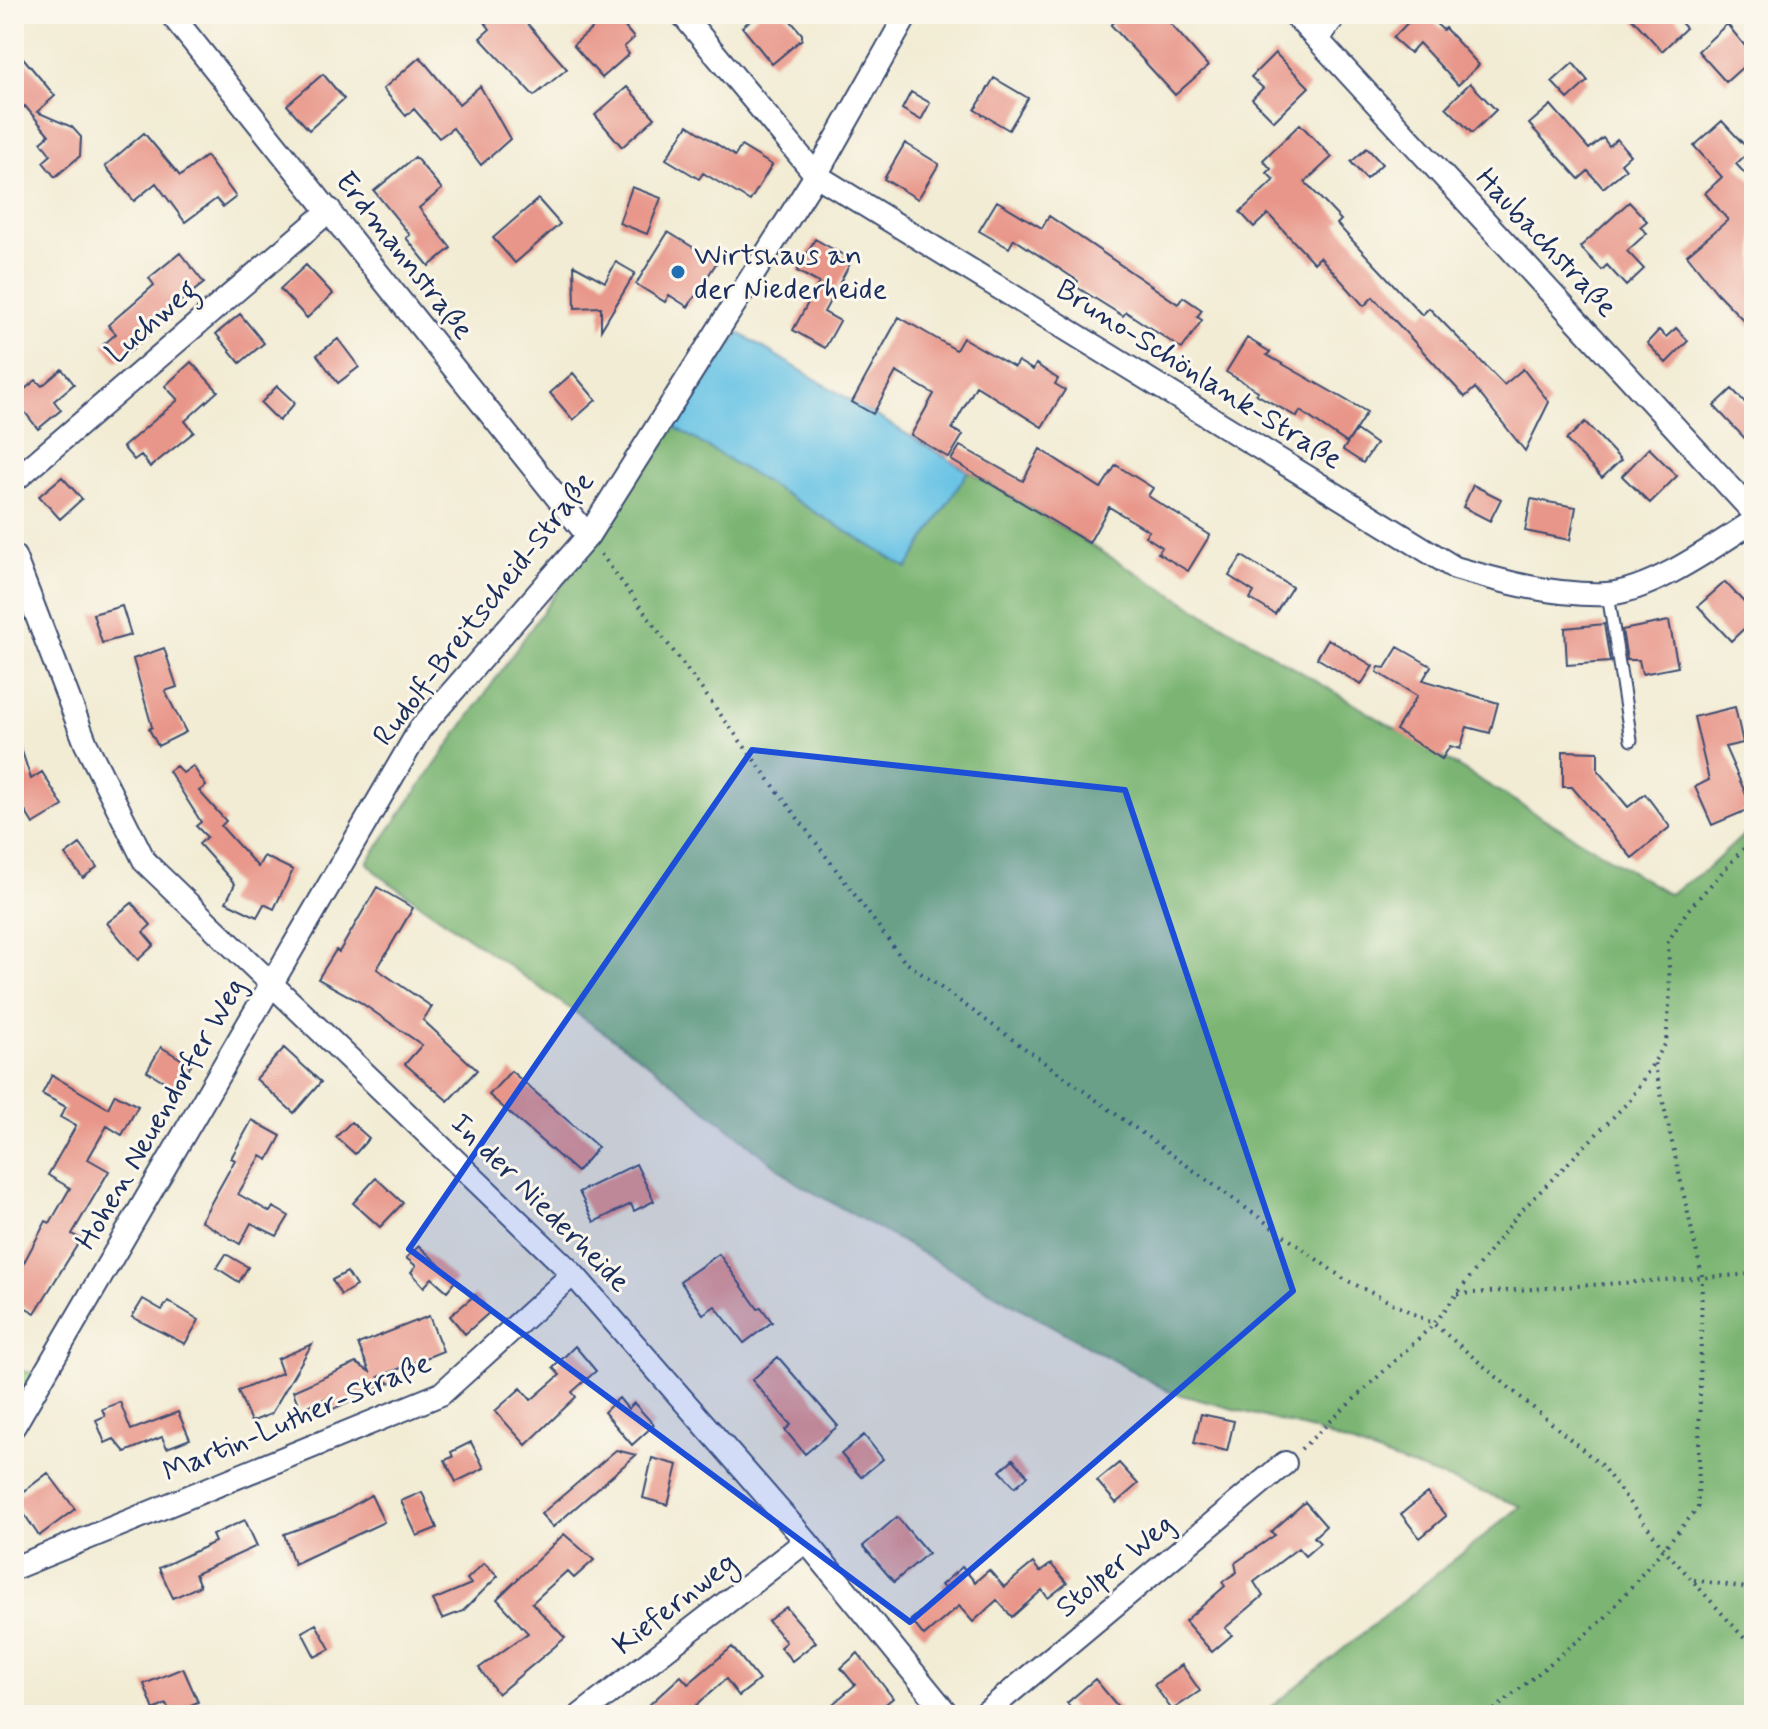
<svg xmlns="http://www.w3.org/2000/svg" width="1768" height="1729" viewBox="0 0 1768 1729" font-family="Mynerve,sans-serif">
<rect width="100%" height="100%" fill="#fbf7ec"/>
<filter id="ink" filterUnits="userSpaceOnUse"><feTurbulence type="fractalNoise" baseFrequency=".0125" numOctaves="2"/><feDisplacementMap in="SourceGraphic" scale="16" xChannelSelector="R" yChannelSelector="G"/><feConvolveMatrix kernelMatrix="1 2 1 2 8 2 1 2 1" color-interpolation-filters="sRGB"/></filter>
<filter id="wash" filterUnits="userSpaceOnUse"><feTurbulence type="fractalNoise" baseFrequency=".006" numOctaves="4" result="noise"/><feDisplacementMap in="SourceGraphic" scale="32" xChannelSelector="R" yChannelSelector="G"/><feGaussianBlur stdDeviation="1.8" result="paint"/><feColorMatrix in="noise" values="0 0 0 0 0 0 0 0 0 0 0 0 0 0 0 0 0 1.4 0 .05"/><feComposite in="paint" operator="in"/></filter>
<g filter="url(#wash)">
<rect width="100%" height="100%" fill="#f2ecd4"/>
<!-- green -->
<path fill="#9ad386" stroke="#5a8172" stroke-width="2" d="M14 1370 39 1374 14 1414Z"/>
<!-- forest -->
<path fill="#7bb573" stroke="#4b7268" stroke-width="2" d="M673 426 907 568 968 471 1669 894 1707 869 1754 825V1715H1261L1521 1506 1309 1429 1170 1392 797 1183 652 1066 379 875 367 862Z"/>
<!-- water -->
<path fill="#67c3e5" stroke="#4179a2" stroke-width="2" d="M739 333 968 471 907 568 673 426Z"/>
<g id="blocks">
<!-- building -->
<path fill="#e89689" d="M478 14H519L567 69 534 96 480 38 490 29Z
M609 14H614L634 38 624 47 629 54 602 78 573 45Z
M759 14H785L802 34V39L772 64 742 27Z
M1123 14H1162L1208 66 1175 95 1111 25Z
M1416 14H1425L1443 30 1445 28 1479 65 1458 85 1419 43 1410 53 1393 38Z
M1628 14H1673L1686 28 1662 51Z
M1727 24 1754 57 1726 82 1698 51Z
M14 47 55 96 37 112 72 127 81 137 80 156 55 177 43 162 51 155 41 142 49 135 25 106 14 116Z
M1275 53 1309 87 1274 121 1252 99 1263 88 1251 77Z
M420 57 459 104 480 86 510 139 481 165 453 128 439 138 414 109 406 116 383 89Z
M1573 63 1588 81 1568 99 1552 82Z
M323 74 344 99 309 130 287 105Z
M994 78 1028 98 1009 130 975 110Z
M1470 83 1496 110 1472 133 1446 107Z
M627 87 655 118 622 147 595 115Z
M911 92 930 103 921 120 902 109Z
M1551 105 1589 149 1603 138 1609 146 1617 139 1630 155 1621 163 1626 169 1603 188 1588 171 1579 179 1529 124Z
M1722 121 1750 151 1736 164 1754 183V331L1717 293 1687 255 1728 220 1705 193 1722 177 1694 146Z
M1300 124 1332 157 1305 182 1341 220 1337 224 1422 315 1429 308 1504 385 1523 369 1549 402 1525 451 1475 388 1465 397 1373 297 1364 306 1320 257 1314 263 1268 214 1254 227 1240 212 1274 180 1267 173 1271 169 1263 160Z
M688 125 735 156 741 146 772 165 750 201 703 173 699 179 666 159Z
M144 133 180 176 206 156 236 197 223 207 216 199 185 222 156 183 134 201 105 166Z
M905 143 939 164 918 199 884 179Z
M1367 148 1382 164 1366 179 1351 162Z
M415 157 442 189 419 208 451 248 429 266 406 238 410 235 374 191Z
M632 187 661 198 647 234 619 223Z
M538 199 560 224 515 263 493 238Z
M997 201 1042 228 1049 216 1178 304 1183 297 1202 310 1197 317 1202 320 1182 349 1126 312 1123 316 1075 286 1078 281 1014 239 1009 248 979 231Z
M1629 202 1647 221 1640 227 1647 233 1627 251 1644 269 1626 286 1607 265 1602 270 1580 247Z
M668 232 717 262 688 307 669 295 665 302 636 284Z
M815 239 852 260 824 312 840 321 825 348 793 330 819 283 797 271Z
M180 253 204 283 149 326 153 331 117 362 103 345 116 334 108 325 154 285 149 278Z
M616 262 635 273 601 330V307L575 308 574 265 605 282Z
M306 265 333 294 307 318 280 289Z
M240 314 264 343 240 363 216 334Z
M899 317 956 350 963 338 1014 367 1018 361 1033 370 1036 364 1058 379 1055 384 1065 390 1042 427 976 386 952 429 963 435 949 458 911 435 934 394 896 372 873 414 852 402Z
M1676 328 1688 341 1666 363 1647 343 1659 330 1666 337Z
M1247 338 1270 352 1267 355 1367 412 1347 443 1300 411 1297 417 1256 394 1258 391 1226 372Z
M338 339 359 367 338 383 317 355Z
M191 362 218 391 185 421 194 432 150 467 141 455 134 460 123 447 178 400 165 386Z
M62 369 74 384 54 401 61 410 38 429 14 398 36 380 42 386Z
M573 373 596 400 573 420 550 393Z
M277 386 295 403 279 421 261 403Z
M1732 389 1754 412V448L1714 406Z
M1585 422 1621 460 1602 478 1566 440Z
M1356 430 1376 444 1363 463 1343 450Z
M960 446 1023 481 1040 449 1101 488 1116 465 1153 488 1148 496 1210 535 1188 571 1158 553 1162 547 1145 536 1149 531 1109 507 1089 543 951 460Z
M1649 448 1677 476 1650 503 1622 476Z
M62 477 82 499 60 519 39 496Z
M1473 485 1501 499 1490 521 1463 507Z
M1531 499 1576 507 1570 540 1525 531Z
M1242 556 1292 587 1275 614 1250 599 1254 592 1229 576Z
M1725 582 1754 613V619L1731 641 1698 606Z
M122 606 131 635 102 643 93 614Z
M1669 621 1678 667 1642 674 1639 660H1627L1622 630Z
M1604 624 1610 662 1567 665 1565 628Z
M1328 639 1373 666 1361 685 1317 658Z
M1398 647 1431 666 1423 680 1498 703 1490 733 1467 727 1460 749 1450 746 1442 759 1396 730 1417 696 1377 672 1379 667 1385 668Z
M164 648 177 687 165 691 186 732 158 746 149 729 152 727 133 659Z
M1735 707 1743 743 1725 747 1752 808 1712 825 1695 787 1709 780 1694 717Z
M18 739 31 779 42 772 63 806 33 824 14 793V740Z
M1563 751 1598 752V771L1628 807 1645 794 1670 827 1632 858 1572 787H1563Z
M176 766 183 773 193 766 206 786 199 791 226 821 221 826 258 867 264 856 293 870 274 909 264 904 257 917 226 902 235 884 199 844 207 837 196 826 201 822 169 771Z
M80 844 97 867 83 878 65 855Z
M377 887 413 908 377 969 432 1007 423 1020 477 1070 448 1101 405 1064 422 1045 360 1002 318 979 336 950 339 952Z
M132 903 151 925 143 932 154 945 138 960 107 923Z
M161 1047 191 1065 177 1089 147 1071Z
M284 1048 321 1082 294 1113 256 1079Z
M511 1071 598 1147 577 1172 489 1095Z
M52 1075 108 1108 115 1094 138 1106 122 1135 107 1126 88 1159 109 1171 72 1234 81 1239 35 1313 14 1301V1281L46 1221 50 1223 70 1188 48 1175 76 1126 60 1117 66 1107 42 1094Z
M252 1120 281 1136 268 1160 261 1156 238 1194 270 1212 273 1207 289 1216 277 1236 251 1223 240 1244 201 1221 235 1160 231 1158Z
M351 1122 369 1138 355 1154 336 1137Z
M636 1164 654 1201 634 1211 631 1204 594 1222 579 1192Z
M376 1178 403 1203 380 1227 353 1203Z
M419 1246 456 1280 447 1291 432 1278 424 1287 411 1272 416 1266 406 1258Z
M226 1254 248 1267 239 1282 217 1268Z
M719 1254 758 1309 761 1307 772 1322 744 1343 715 1306 703 1314 680 1281Z
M347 1272 356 1286 341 1295 332 1280Z
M475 1295 490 1312 465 1334 450 1316Z
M143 1299 162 1310 168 1301 199 1320 185 1344 132 1317Z
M429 1316 443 1351 379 1377 390 1383 329 1411 324 1399 300 1409 293 1391 356 1363 370 1372 358 1344Z
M312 1344 271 1414 251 1422 238 1391 282 1373 277 1359Z
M575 1346 596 1371 572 1392 576 1397 526 1445 495 1411 521 1388 531 1400 560 1375 553 1368Z
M778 1357 838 1426 805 1454 785 1430 791 1425 752 1380Z
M619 1398 628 1409 634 1403 654 1425 632 1445 604 1412Z
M120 1402 131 1430 178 1412 190 1439 167 1448 162 1437 125 1452 114 1439 105 1443 96 1420 105 1416 102 1409Z
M1201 1414 1234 1421 1227 1451 1194 1443Z
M864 1435 883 1459 861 1477 841 1454Z
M471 1442 484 1468 456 1482 445 1460 453 1457 451 1452Z
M616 1450 636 1455 553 1527 541 1514Z
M652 1458 678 1465 668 1505 643 1498Z
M1013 1459 1028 1476 1015 1487 1000 1471Z
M1119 1463 1138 1484 1116 1503 1097 1481Z
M48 1473 75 1509 39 1536 14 1499Z
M422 1492 437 1528 417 1536 401 1501Z
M1427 1493 1446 1516 1420 1538 1401 1514Z
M371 1495 384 1522 294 1564 284 1534 335 1516Z
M1305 1502 1326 1526 1314 1537 1320 1543 1305 1556 1298 1548 1254 1582 1263 1596 1225 1628 1232 1635 1212 1652 1185 1621 1225 1586 1222 1582 1237 1572 1235 1563 1275 1535 1271 1532Z
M897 1517 928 1553 894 1582 863 1546Z
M245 1520 257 1546 195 1574 200 1586 173 1598 159 1568 215 1542 212 1535Z
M564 1534 594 1560 574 1578 567 1571 532 1603 565 1638 498 1694 479 1668 528 1633 497 1599Z
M484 1563 498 1576 463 1611 442 1619 433 1600 471 1584 467 1579Z
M1033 1563 1040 1572 1051 1564 1067 1583 1048 1598 1042 1590 1012 1617 997 1600 973 1622 959 1606 924 1636 911 1620 946 1590 941 1585 962 1567 975 1582 989 1570 1004 1587Z
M786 1607 816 1642 792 1661 780 1647 786 1642 768 1621Z
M316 1624 330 1649 315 1657 302 1632Z
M732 1647 759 1680 739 1696 726 1679 685 1715H638L681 1676 688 1684Z
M858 1653 893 1698 872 1715H820L855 1685 841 1668Z
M1182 1665 1200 1691 1172 1710 1154 1685Z
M183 1668 198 1702 171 1713 166 1704 154 1710 144 1684Z
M1095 1679 1125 1715H1076L1067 1703Z"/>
</g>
</g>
<g filter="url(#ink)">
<use href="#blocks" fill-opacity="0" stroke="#3b4b70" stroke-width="2"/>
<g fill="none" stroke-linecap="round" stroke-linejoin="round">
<!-- lane casing -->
<g stroke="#3b4b70" stroke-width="15">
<path id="lane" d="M1608 594 1631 740"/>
</g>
<!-- street casing -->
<g stroke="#3b4b70" stroke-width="26">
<path id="street" d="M171 14 588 536
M682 14 816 175 1455 568C1504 582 1554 596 1606 594 1651 592 1716 545 1754 521
M1294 14 1754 513
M1318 39 1336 14
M14 481 330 210
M14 556 86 744 145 862 573 1274 806 1541 948 1715
M14 1426 420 729 588 536 816 175 907 14
M14 1568 441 1394 573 1274
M581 1715 806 1541
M983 1715 1285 1463"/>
</g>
<!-- path -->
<path stroke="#3b4b70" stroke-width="4" stroke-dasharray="2 6" stroke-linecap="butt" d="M601 554 904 961 1344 1279 1434 1324 1602 1466 1664 1549 1754 1649
M1458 1294 1754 1274
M1301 1449 1434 1324 1519 1213 1630 1100 1666 1043 1670 993 1668 942 1687 911 1754 837
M1694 1580 1754 1589
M1488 1715 1603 1620 1698 1508 1702 1276 1654 1062"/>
<!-- lane -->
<use href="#lane" stroke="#fff" stroke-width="11"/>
<!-- street -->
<use href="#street" stroke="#fff" stroke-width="22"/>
</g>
</g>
<!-- marked area -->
<path fill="#1d4ed8" fill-opacity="0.2" stroke="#1d4ed8" stroke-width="6" stroke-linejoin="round" d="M752 750 1125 790 1293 1291 910 1622 409 1249Z"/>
<!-- markers -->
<circle fill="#1f6fb2" stroke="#fbf7ec" stroke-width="3" cx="678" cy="272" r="8"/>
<g text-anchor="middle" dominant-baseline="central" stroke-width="6" stroke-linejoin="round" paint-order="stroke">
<!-- street labels -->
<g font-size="30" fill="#1b2f5e" stroke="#fbf7ec">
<text transform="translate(1546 243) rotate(47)">Haubachstraße</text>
<text transform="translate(404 256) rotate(52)">Erdmannstraße</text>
<text transform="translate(152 322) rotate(-41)">Luchweg</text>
<text transform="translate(1199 375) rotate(32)">Bruno-Schönlank-Straße</text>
<text transform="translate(484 609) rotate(-52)">Rudolf-Breitscheid-Straße</text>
<text transform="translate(161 1114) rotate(-60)">Hohen Neuendorfer Weg</text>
<text transform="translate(540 1203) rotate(45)">In der Niederheide</text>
<text transform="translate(297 1418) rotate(-23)">Martin-Luther-Straße</text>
<text transform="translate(1115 1566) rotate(-40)">Stolper Weg</text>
<text transform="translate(675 1604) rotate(-38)">Kiefernweg</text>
</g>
<!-- poi labels -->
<g font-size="30" fill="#1b2f5e" stroke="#fbf7ec" text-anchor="start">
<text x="694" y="255">Wirtshaus an<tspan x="694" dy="34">der Niederheide</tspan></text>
</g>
</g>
<!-- margin -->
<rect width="1768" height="1729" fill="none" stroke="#fbf7ec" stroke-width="48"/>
</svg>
